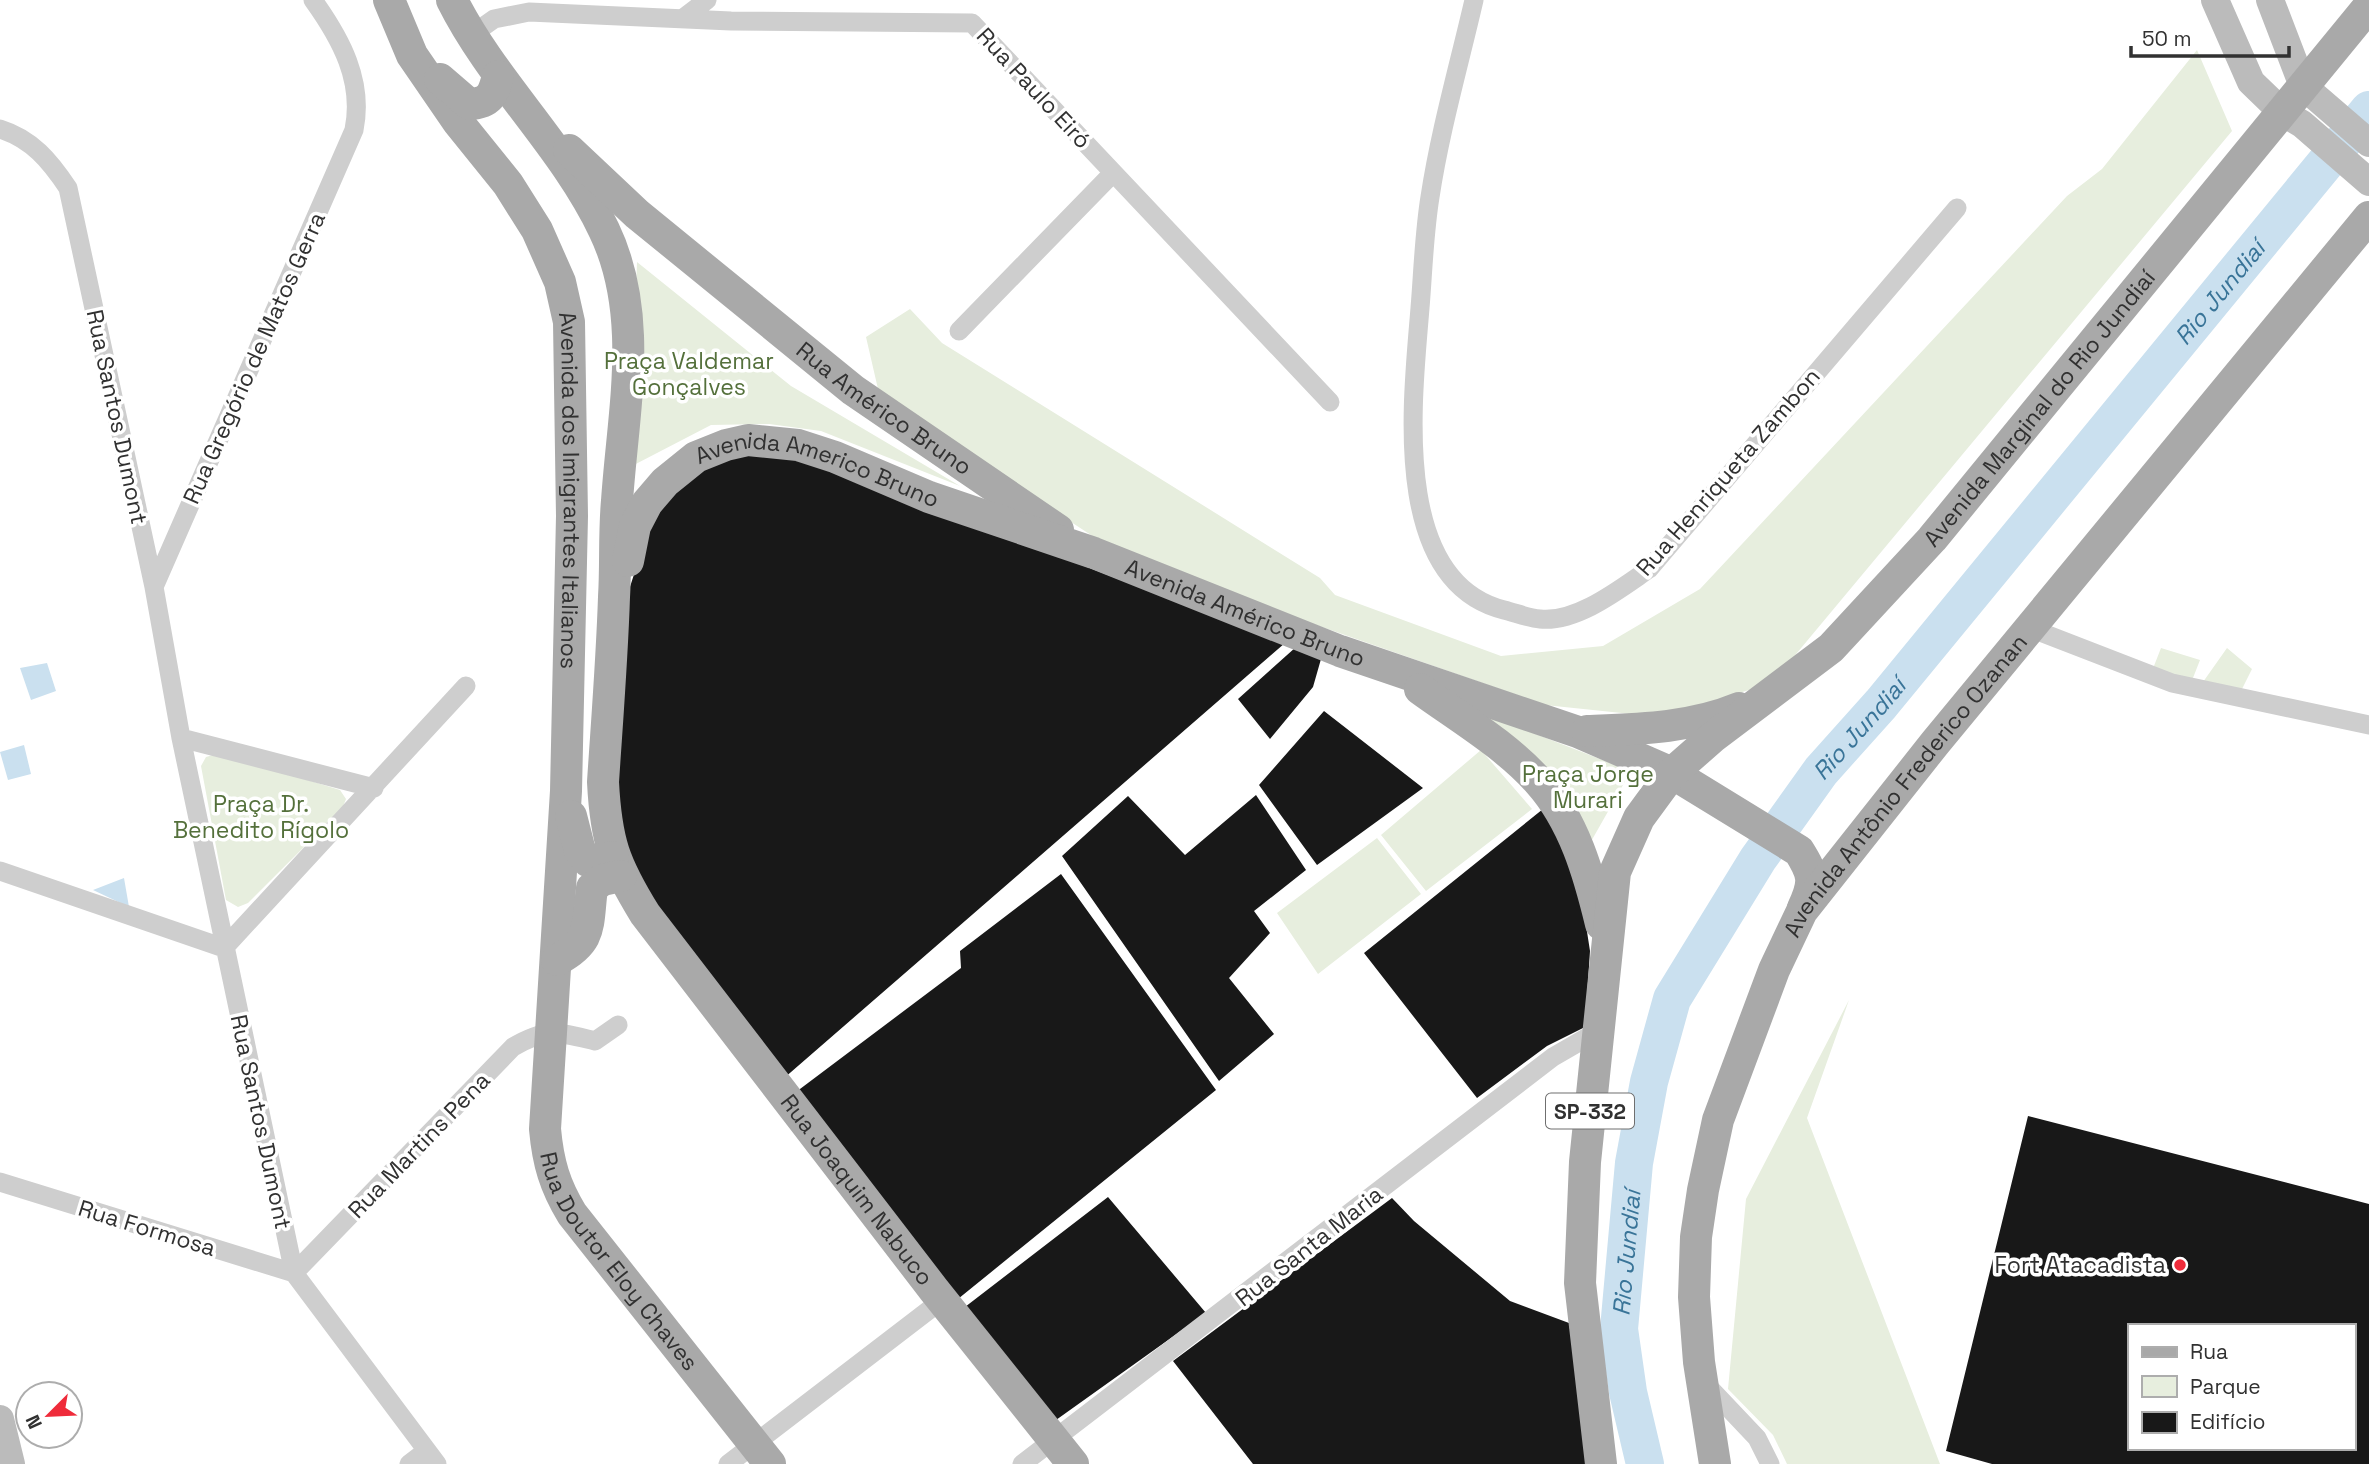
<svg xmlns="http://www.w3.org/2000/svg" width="2369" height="1464" viewBox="0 0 2369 1464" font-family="'Space Grotesk',sans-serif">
<rect width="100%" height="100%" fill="#fff"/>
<!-- green -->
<path fill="#e7eede" d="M2197 50 2232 131 1772 683 1660 717 1545 705 1282 613 1094 537 901 411 878 389 866 337 910 309 942 343 1320 578 1335 595 1501 656 1603 646 1700 589 2067 196 2102 169Z
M637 262 791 386 960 486 821 431 769 424 711 425 630 467Z
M2161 648 2200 660 2191 683 2152 671Z
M2227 648 2252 669 2240 693 2203 682Z
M1469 708 1631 771 1589 845Z
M1481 750 1532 809 1426 891 1381 835Z
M220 753 340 790 346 799 342 809 248 903 238 907 226 900 201 766 206 757Z
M1377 838 1421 894 1318 974 1277 913Z
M1849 1000 1807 1118 1940 1464H1787L1773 1435 1728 1389 1746 1199Z"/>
<!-- water -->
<path fill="#cae0ef" d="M47 663 56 691 31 700 20 668Z
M24 745 31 774 8 780 0 752Z
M124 878 129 907 93 890Z"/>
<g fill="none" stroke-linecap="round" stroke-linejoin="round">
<!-- river -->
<path stroke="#cae0ef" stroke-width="38" id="s1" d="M1645 1464 1628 1392 1619 1329 1634 1163 1649 1082 1672 999 1758 859 1821 771 1881 704 2369 110"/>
</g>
<!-- building -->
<path fill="#181818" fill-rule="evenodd" d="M780 449 1285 643 783 1079 634 884 615 826 627 596 653 516 689 476 738 453Z
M1296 647 1321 659 1313 687 1270 739 1238 699Z
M1324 711 1423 788 1317 865 1259 785Z
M1256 795 1306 870 1254 911 1270 933 1229 978 1274 1034 1219 1081 1062 856 1128 796 1185 855Z
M1543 809 1579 880 1590 951 1585 1027 1547 1046 1477 1098 1364 953Z
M1061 874 1216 1090 953 1303 792 1095 961 968 960 951Z
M2028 1116 2369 1204V1464H1992L1946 1451ZM2129 1326H2353V1448H2129Z
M1108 1197 1206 1313 1056 1420 965 1307Z
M1392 1198 1414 1221 1510 1301 1569 1323 1591 1464H1253L1173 1361Z"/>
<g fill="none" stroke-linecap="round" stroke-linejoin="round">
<!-- street -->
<path stroke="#cecece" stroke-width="19" d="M1474 0C1459 65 1440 131 1430 197 1424 234 1423 272 1420 308 1413 397 1389 581 1504 610 1516 613 1528 618 1540 619 1577 623 1621 588 1649 569L1957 208
M682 19 707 0
M470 36 494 19 529 12 731 21 972 23 1330 402
M0 129C32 139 50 161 68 188L154 587 181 738 294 1273 437 1464
M959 331 1113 173
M154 587 354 130C364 81 341 39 313 0
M2030 628 2172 683 2369 725
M181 738 374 788
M0 871 224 948 466 686
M0 1182 294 1273
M294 1273 513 1047C547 1027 558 1032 595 1041L618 1025
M1703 1381 1757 1438 1770 1464
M409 1464 426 1451
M728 1464 942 1300
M1022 1464 1553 1057 1598 1031"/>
<!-- secondary -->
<path stroke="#bbb" stroke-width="28" d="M2215 0 2251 82 2282 112 2302 124 2369 182
M2270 0 2303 86 2369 143
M0 1419 11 1464"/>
<!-- primary -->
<g stroke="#a9a9a9" stroke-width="32">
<path id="s2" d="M389 0 412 55 458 122 508 184 537 230 560 282 569 322 572 516 566 791 545 1129C548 1163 555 1186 572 1214L770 1464"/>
<path id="s3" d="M452 0C493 82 564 146 604 230 645 315 623 411 617 501 614 533 616 565 614 597 612 659 607 721 603 782 606 841 614 864 645 914L934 1290 1073 1464"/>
<path d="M440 79 469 104C490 103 493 95 498 76"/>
<path id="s4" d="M569 150 637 214 853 390 1058 530"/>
<path id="s5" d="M628 561 635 526 647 503 665 482 696 457 726 445 748 440 798 445 835 457 929 497 1094 553 1340 651 1578 732 1672 773 1799 851C1814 875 1815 882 1803 908"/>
<path d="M1420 689C1460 718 1506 745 1539 782 1574 821 1589 874 1601 924"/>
<path d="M1587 731C1638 729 1691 728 1739 708"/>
<path d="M571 816 580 851 588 861 613 857"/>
<path d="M557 960C593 941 587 926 592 888L602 880 621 876"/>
<path id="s6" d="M1601 1464 1580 1283 1585 1162 1615 872 1639 818 1672 773 1713 737 1831 648 1932 539 2369 6"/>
<path id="s7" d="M1715 1464 1699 1362 1694 1297 1696 1237 1703 1190 1718 1120 1774 970 1802 911 1935 743 2369 217"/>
</g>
</g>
<!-- markers -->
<circle fill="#ef2b3a" stroke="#fff" stroke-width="2.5" cx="2180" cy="1265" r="7"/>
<g text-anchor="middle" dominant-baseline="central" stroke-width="7" stroke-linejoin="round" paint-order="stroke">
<!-- shield labels -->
<rect fill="#fff" stroke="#6f6f6f" stroke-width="2" x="1546" y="1093.5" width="88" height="35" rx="5"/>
<g font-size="21" font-weight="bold" fill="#313131">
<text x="1590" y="1111">SP-332</text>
</g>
<!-- street labels -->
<g font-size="23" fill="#313131" stroke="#fff">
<text transform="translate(1034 88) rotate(47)">Rua Paulo Eiró</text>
<text transform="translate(254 358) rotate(-66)">Rua Gregório de Matos Gerra</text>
<text stroke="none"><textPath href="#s6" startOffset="1230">Avenida Marginal do Rio Jundiaí</textPath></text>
<text stroke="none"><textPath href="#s4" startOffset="408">Rua Américo Bruno</textPath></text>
<text transform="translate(117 417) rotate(78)">Rua Santos Dumont</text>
<text transform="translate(1728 472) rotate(-49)">Rua Henriqueta Zambon</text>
<text stroke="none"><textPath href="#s5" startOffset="257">Avenida Americo Bruno</textPath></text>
<text stroke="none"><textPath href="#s2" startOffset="541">Avenida dos Imigrantes Italianos</textPath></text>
<text stroke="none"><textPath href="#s5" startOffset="712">Avenida Américo Bruno</textPath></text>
<text stroke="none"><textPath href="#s7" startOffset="735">Avenida Antônio Frederico Ozanan</textPath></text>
<text transform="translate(261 1122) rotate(78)">Rua Santos Dumont</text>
<text transform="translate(419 1145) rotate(-46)">Rua Martins Pena</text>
<text stroke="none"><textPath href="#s3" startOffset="1321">Rua Joaquim Nabuco</textPath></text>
<text transform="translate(147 1228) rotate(17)">Rua Formosa</text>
<text transform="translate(1309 1246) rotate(-38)">Rua Santa Maria</text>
<text stroke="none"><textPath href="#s2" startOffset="1335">Rua Doutor Eloy Chaves</textPath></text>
</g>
<!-- park labels -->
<g font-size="23" fill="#54703b" stroke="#fff">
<text x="689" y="361">Praça Valdemar<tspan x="689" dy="26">Gonçalves</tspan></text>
<text x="1588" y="774">Praça Jorge<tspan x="1588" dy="26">Murari</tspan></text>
<text x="261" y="804">Praça Dr.<tspan x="261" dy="26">Benedito Rígolo</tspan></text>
</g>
<!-- poi labels -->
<g font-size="23" fill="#313131" stroke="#fff" text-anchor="end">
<text x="2166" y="1265">Fort Atacadista</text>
</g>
<!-- water labels -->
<g font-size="24" font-style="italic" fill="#397498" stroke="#fff">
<text stroke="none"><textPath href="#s1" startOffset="1368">Rio Jundiaí</textPath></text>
<text stroke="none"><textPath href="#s1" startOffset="802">Rio Jundiaí</textPath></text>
<text stroke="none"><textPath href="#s1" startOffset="214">Rio Jundiaí</textPath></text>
</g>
</g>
<!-- legend -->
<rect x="2128" y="1324" width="228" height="126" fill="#ffffff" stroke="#adadad" stroke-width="2"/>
<rect x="2142" y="1347" width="35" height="10" fill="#a9a9a9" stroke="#adadad" stroke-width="2"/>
<text x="2190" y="1359" font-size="21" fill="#313131">Rua</text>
<rect x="2142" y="1376" width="35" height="21" fill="#e7eede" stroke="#adadad" stroke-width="2"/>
<text x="2190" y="1394" font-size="21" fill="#313131">Parque</text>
<rect x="2142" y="1412" width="35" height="21" fill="#181818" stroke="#adadad" stroke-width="2"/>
<text x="2190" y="1429" font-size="21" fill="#313131">Edifício</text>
<!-- north arrow -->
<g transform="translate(49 1415) rotate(246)"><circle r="33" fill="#ffffff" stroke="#adadad" stroke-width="2"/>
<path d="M0-5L12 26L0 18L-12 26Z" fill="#ef2b3a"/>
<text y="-10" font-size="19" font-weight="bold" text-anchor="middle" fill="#313131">N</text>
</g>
<!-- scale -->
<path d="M2131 46v10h158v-10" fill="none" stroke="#313131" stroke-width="3.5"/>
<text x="2142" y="46" font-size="21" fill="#313131" stroke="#ffffff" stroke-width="5" paint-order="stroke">50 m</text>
</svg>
